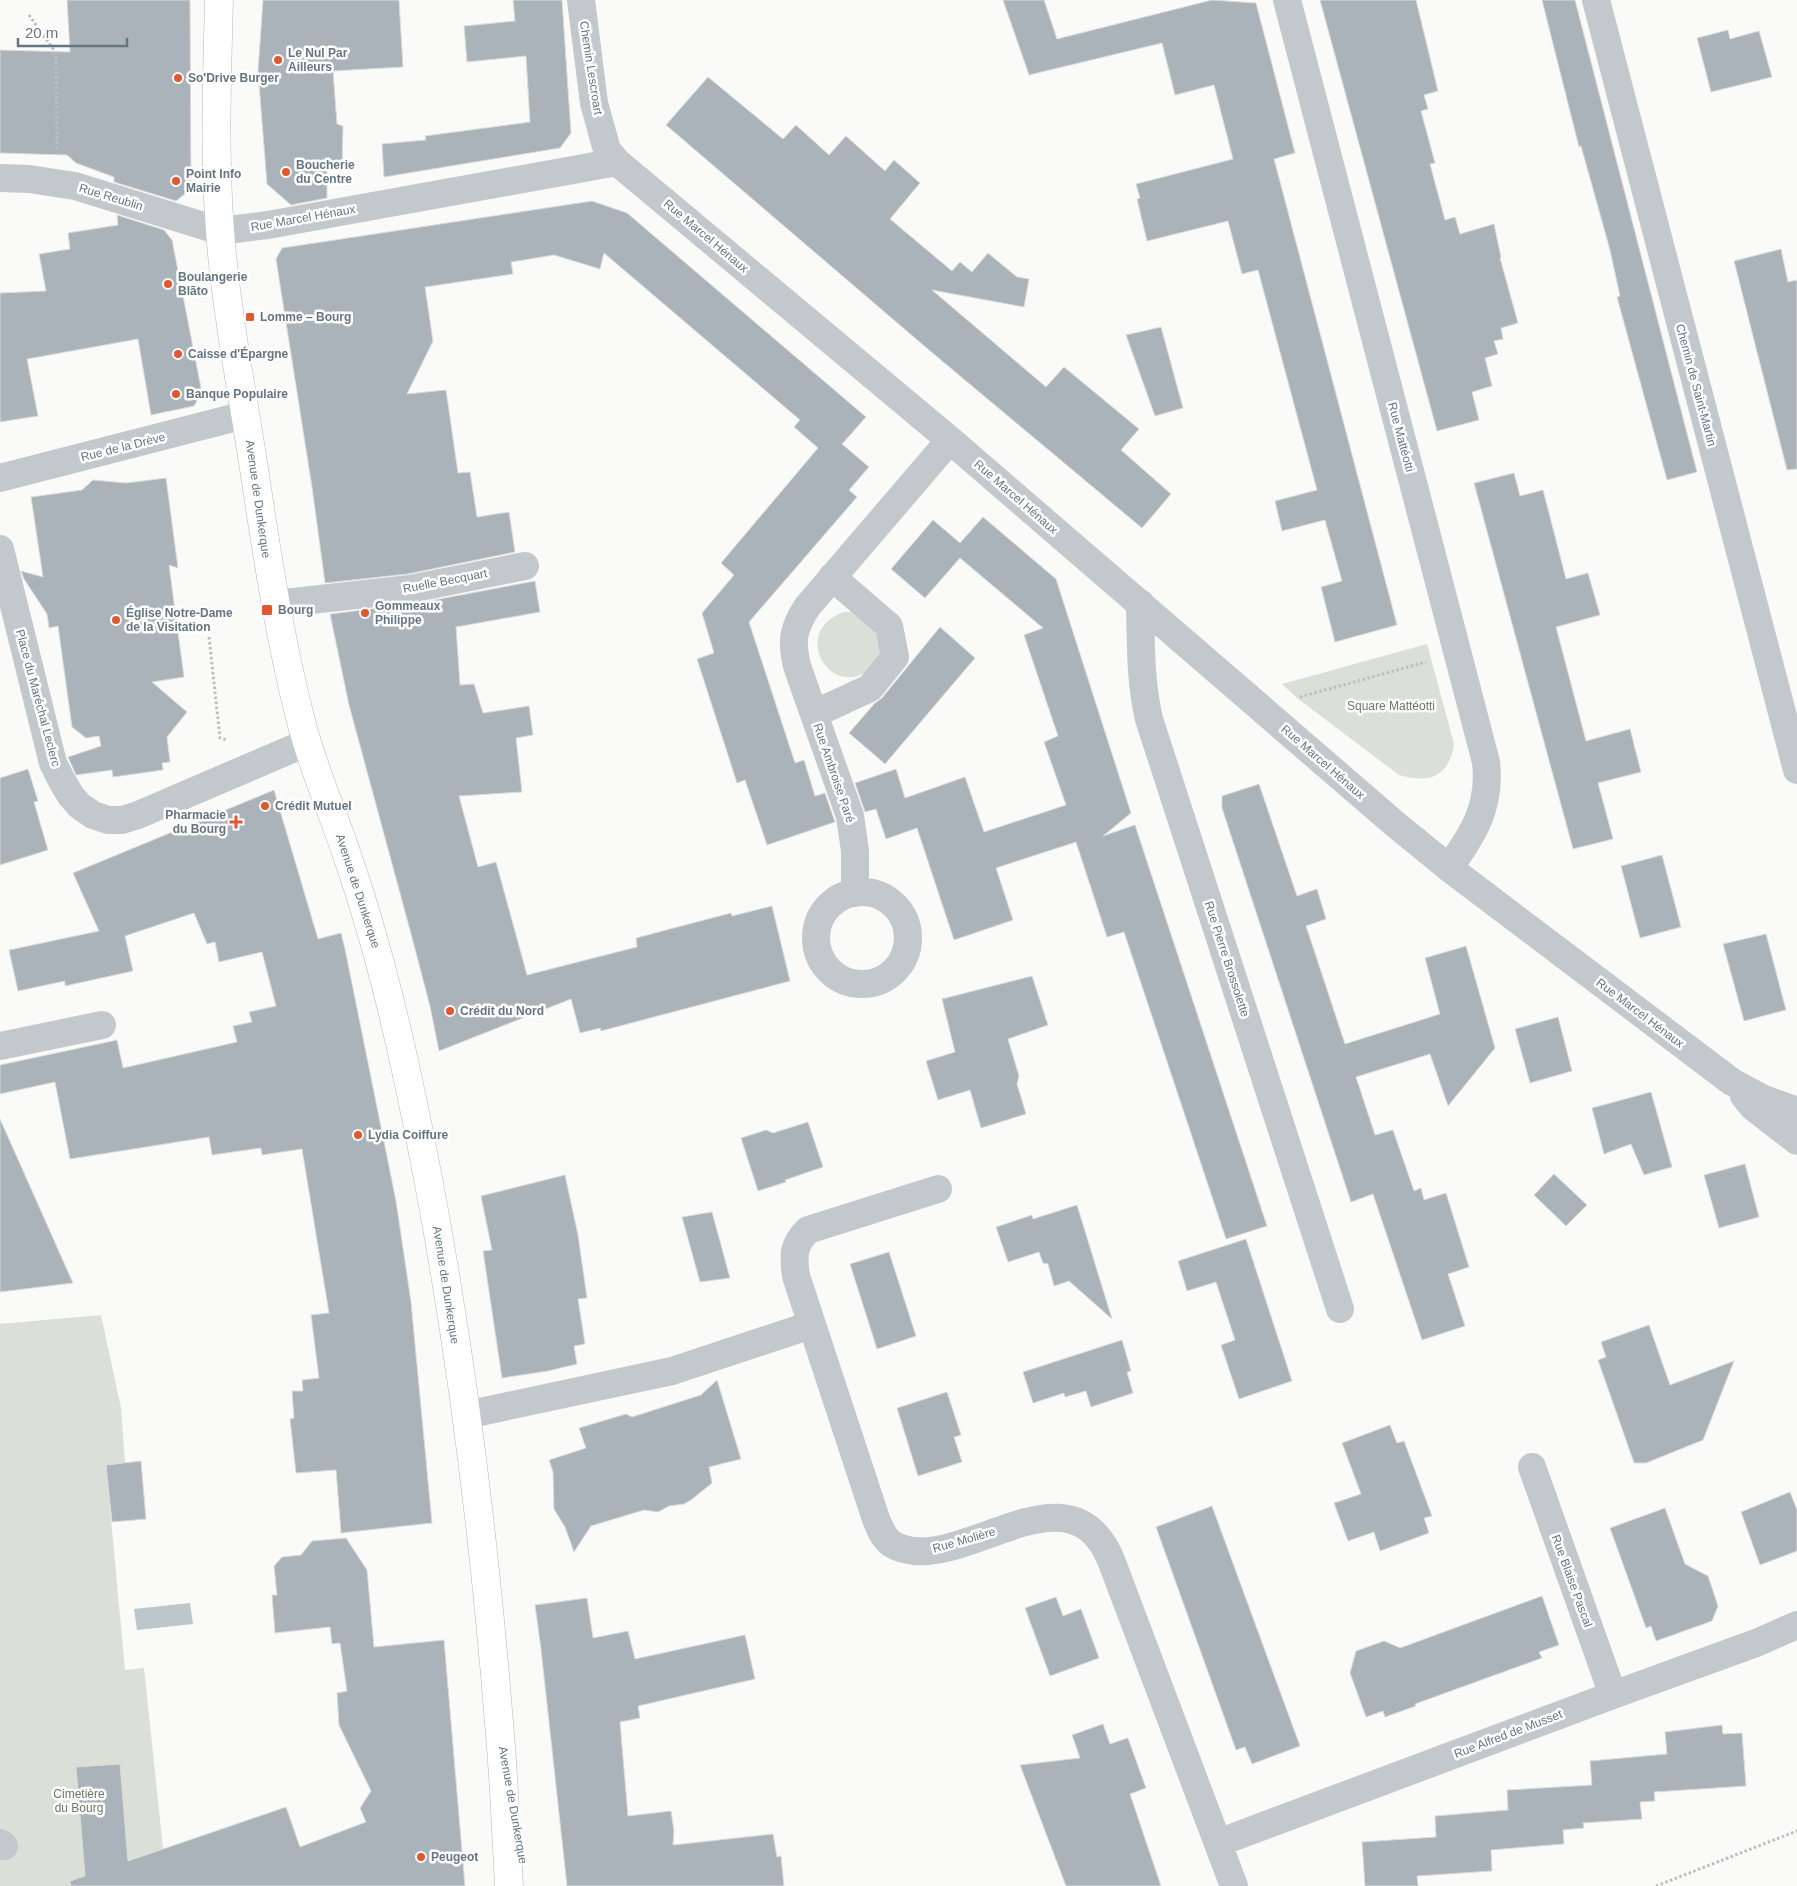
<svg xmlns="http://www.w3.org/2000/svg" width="1797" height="1886" viewBox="0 0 1797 1886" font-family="Arial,sans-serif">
<rect width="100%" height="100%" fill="#fafaf8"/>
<!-- green -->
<path fill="#dadfd7" d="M844 612H855L874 622 881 652C878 658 874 667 868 671 829 698 790 631 844 612Z
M1427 644 1454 744C1449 777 1429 784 1399 775L1297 698 1282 684Z
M101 1315 121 1408 125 1463 106 1465 125 1670 144 1668 167 1886H0V1324Z"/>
<!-- water -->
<path fill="#bbc7cb" d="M190 1603 193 1624 137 1630 134 1609Z"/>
<!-- building -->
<path fill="#aab3b9" stroke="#dcdcda" d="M67 0H190L191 189 176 201 114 182V177L76 163 67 155 0 153V50L70 52Z
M263 0H399L403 67 333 71 337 124 343 126 342 168 327 169V198L291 205 267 184 258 71Z
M513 0H562L571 133 560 148 384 177 382 144 426 140 425 136 530 122 526 56 467 62 464 26 515 21Z
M1003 0H1044L1057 39 1212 0 1256 3 1295 153 1274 159 1397 625 1335 642 1321 587 1342 581 1325 520 1282 531 1275 501 1317 490 1258 270 1242 274 1228 221 1147 241 1137 199 1140 198 1136 184 1233 159 1214 85 1175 95 1162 43 1029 75Z
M1320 0H1416L1438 91 1424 95 1428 109 1421 111 1435 163 1430 164 1445 220 1455 217 1460 234 1494 224 1501 257 1500 258 1518 323 1501 328 1503 339 1494 341 1498 354 1485 358 1492 386 1472 392 1479 420 1437 431Z
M1542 0H1575L1697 472 1667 480 1617 297 1620 296 1610 250 1581 146 1579 147Z
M1728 30 1730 39 1759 31 1772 77 1711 92 1697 38Z
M708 77 783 139 796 125 829 155 846 136 885 171 894 160 920 183 890 219 952 271 960 262 972 272 988 253 1017 277 1029 279 1024 307 932 290 1046 387 1064 367 1139 429 1121 450 1171 494 1142 528 929 350 666 125Z
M592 201 627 213 866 417 842 444 869 467 849 490 857 497 749 622 795 763 804 760 815 796 825 793 835 822 767 845 745 780 737 783 697 659 714 653 702 613 734 575 721 563 818 448 794 427 800 420 604 253 600 269 554 255 511 262 513 274 425 287 433 341 407 394 446 390 458 473 470 472 477 517 509 512 515 552 408 574 325 583 312 487 276 259 282 248Z
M117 215 164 230 172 240 202 393 194 406 151 415 138 339 27 359 38 416 0 422V293L46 291 39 254 70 249 68 233 118 225Z
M1781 249 1788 282 1797 280V469L1787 470 1734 261Z
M1161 327 1183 408 1155 416 1126 335Z
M1514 473 1520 496 1543 490 1566 579 1588 573 1600 615 1556 627 1586 741 1630 729 1641 772 1598 783 1613 839 1573 849 1474 483Z
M166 478 178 568 169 565 184 677 152 682 187 712 167 737 170 762 162 763 163 770 113 777 112 770 76 775 68 757 101 746 99 736 86 738 72 727 58 626 49 628 47 614 24 579 21 571 43 577 31 497 82 490 93 480 126 483Z
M983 517 1056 579 1131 813 1103 836 1135 825 1267 1226 1226 1239 1124 932 1107 937 1076 842 996 868 1013 920 954 940 917 828 886 839 876 809 865 812 855 783 896 769 905 798 965 777 984 832 1066 805 1044 742 1058 736 1024 635 1043 628 960 558 925 598 891 569 933 520 960 543Z
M535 581 540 612 456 627 460 685 474 684 483 713 529 706 533 735 516 738 522 792 459 796 478 867 496 862 527 975 637 947 636 938 731 913 732 916 772 906 790 981 601 1031 600 1028 580 1033 571 999 439 1051 430 1006 410 930 349 705 330 614 413 604Z
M940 627 975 658 885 764 849 733 875 703 882 698Z
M28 769 38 801 34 802 48 850 0 865V778Z
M1259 784 1297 896 1317 889 1326 919 1306 926 1345 1044 1440 1014 1425 958 1466 946 1495 1048 1448 1106 1430 1054 1356 1077 1375 1135 1393 1130 1414 1191 1421 1188 1424 1200 1446 1193 1469 1267 1448 1274 1465 1326 1422 1340 1373 1194 1351 1202 1222 808V796Z
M274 790 318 939 341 933 345 949 396 1201 411 1302 432 1523 341 1533 336 1470 296 1473 290 1419 294 1418 292 1391H303L302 1380 319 1378 311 1315 329 1313 302 1149 262 1155 261 1148 212 1155 209 1137 70 1159 55 1082 0 1094V1065L117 1040 123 1068 237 1042 233 1026 252 1022 249 1012 276 1006 262 952 219 962 215 942 207 944 194 913 125 936 133 971 65 986V981L18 991 9 950 99 931 73 873Z
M1662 855 1681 927 1640 938 1621 866Z
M1766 934 1786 1010 1744 1021 1723 944Z
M1032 976 1048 1025 1008 1039 1019 1076 1017 1084 1026 1114 981 1128 970 1090 938 1100 926 1061 955 1052 942 999Z
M1558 1017 1572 1071 1530 1083 1515 1029Z
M1651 1092 1672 1167 1644 1175 1631 1144 1604 1154 1592 1108Z
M0 1119 73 1283 0 1292Z
M808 1122 823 1167 785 1180 786 1182 758 1191 741 1138 766 1130 773 1133Z
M1745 1164 1759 1217 1719 1228 1704 1175Z
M1554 1174 1587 1205 1566 1226 1534 1195Z
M565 1175 578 1235 587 1298 578 1299 585 1344 574 1346 577 1364 548 1371 502 1378 483 1251 492 1250 481 1196Z
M1077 1205 1112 1319 1069 1281 1054 1286 1048 1264 1043 1263 1039 1252 1008 1262 996 1227 1032 1215 1033 1219Z
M712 1212 730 1278 700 1282 682 1217Z
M1246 1239 1292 1381 1239 1399 1221 1345 1235 1340 1216 1282 1187 1291 1178 1261Z
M889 1252 916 1336 877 1349 850 1264Z
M1649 1325 1670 1385 1734 1361 1703 1440 1646 1463H1634L1598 1360 1606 1357 1601 1342Z
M1122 1340 1131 1371 1127 1372 1133 1393 1091 1407 1086 1391 1065 1397 1064 1393 1033 1403 1023 1372Z
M717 1380 741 1459 709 1467 712 1483 691 1500 684 1504 669 1506 658 1512 644 1510 591 1526 574 1552 565 1527 554 1509 553 1472 549 1460 586 1448 579 1428 626 1414 632 1417 701 1395Z
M947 1392 961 1435 954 1437 962 1462 918 1476 897 1408Z
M1390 1425 1397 1443 1404 1441 1432 1516 1424 1518 1429 1533 1380 1551 1374 1532 1348 1541 1334 1503 1361 1494 1342 1443Z
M141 1461 146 1519 112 1522 106 1465Z
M1790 1492 1797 1510V1551L1760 1565 1741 1512Z
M1212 1506 1300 1746 1252 1764 1245 1747 1236 1750 1156 1527Z
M1665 1508 1685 1564 1708 1576 1718 1606 1712 1621 1656 1641 1651 1626 1646 1628 1610 1528Z
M346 1538 367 1570 374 1647 444 1640 465 1886H71L70 1881 85 1876 76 1767 120 1764 128 1861 286 1807 300 1847 366 1822 360 1808 371 1791 339 1725 337 1693 347 1691 340 1643 332 1644 330 1627 275 1633 272 1595H277L274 1566 282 1557 301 1555 312 1541Z
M1542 1596 1559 1645 1539 1652 1542 1658 1415 1704 1416 1706 1385 1717 1383 1711 1366 1717 1350 1673 1356 1651 1384 1641 1400 1648Z
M1056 1597 1063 1616 1081 1609 1099 1658 1050 1676 1025 1608Z
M587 1598 593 1638 628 1631 635 1659 745 1635 755 1679 638 1706 640 1718 620 1722 628 1816 671 1811 674 1831 673 1845 773 1834 777 1857 781 1856 784 1886H567L541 1649 535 1605Z
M1103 1724 1110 1744 1128 1738 1146 1788 1130 1794 1161 1886H1066L1020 1765 1080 1758 1072 1735Z
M1722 1725 1723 1734 1742 1733 1746 1786 1654 1792 1655 1801 1640 1802 1642 1819 1583 1823 1584 1828 1563 1830 1564 1844 1491 1850 1492 1871 1417 1876 1418 1886H1365L1362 1842 1436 1837 1435 1816 1508 1810 1507 1790 1592 1785 1590 1761 1667 1754 1665 1732Z"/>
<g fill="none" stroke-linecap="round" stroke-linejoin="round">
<!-- major casing -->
<g stroke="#b5babe" stroke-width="29">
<path id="major" d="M219 0C217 77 214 154 220 231 226 311 242 390 254 469 267 555 280 641 302 725 314 771 334 815 349 861 374 934 393 1009 409 1084 454 1294 482 1508 499 1723 504 1777 506 1832 509 1886"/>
</g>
<!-- path -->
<path stroke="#bbbfc2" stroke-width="3" stroke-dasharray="2.5 2.5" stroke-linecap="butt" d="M29 15 56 53 57 149
M209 637 220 738 227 740
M1300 697 1426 662
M1656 1886 1797 1831"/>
<!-- minor -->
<path stroke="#c3c8cc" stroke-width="28" d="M581 0 594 103 607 150 617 162 950 440 1395 824 1449 868 1732 1082 1764 1099 1797 1111
M1287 0 1486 762C1491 806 1474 833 1449 868
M1596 0 1797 770
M0 178 29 179 75 186 220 231 268 225 617 162
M0 478 245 415
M0 549 53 763 62 781 71 796 80 806 93 815 108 820H122L138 815 306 743
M1140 603C1141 642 1140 681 1149 719L1340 1309
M275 604 410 589 525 566
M814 714 870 688 895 657 889 626 832 577
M816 938a46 46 0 1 1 92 0a46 46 0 1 1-92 0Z
M855 893V851L850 816 797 666C791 640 793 629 807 607L950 440
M0 1046 102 1025
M1744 1096 1753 1107 1797 1141
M938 1189 808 1230C793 1245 793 1255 796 1276L876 1519C880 1528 883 1538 892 1544 898 1548 907 1550 914 1551 980 1557 1072 1467 1111 1560L1234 1886
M466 1415 672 1371 811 1325
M1532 1467 1613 1695
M0 1843 4 1846
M1218 1843 1613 1695 1756 1643 1797 1625"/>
<!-- major -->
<use href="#major" stroke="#fff" stroke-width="28"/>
</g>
<!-- markers -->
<g fill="#e4572e" stroke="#fff" stroke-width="2">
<circle cx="278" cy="60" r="5"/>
<circle cx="178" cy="78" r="5"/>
<circle cx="286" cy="172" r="5"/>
<circle cx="176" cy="181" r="5"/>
<circle cx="168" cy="284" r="5"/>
<rect x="245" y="312" width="10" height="10" rx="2.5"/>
<circle cx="178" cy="354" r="5"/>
<circle cx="176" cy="394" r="5"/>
<rect x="261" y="604" width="12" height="12" rx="2.5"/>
<circle cx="365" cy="613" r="5"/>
<circle cx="116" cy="620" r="5"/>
<circle cx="265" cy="806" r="5"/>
<path d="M233.5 814.5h5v5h5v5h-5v5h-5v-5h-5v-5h5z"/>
<circle cx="450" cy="1011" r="5"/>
<circle cx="358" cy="1135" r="5"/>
<circle cx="421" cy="1857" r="5"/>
</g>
<g text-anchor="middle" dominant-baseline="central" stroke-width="5" stroke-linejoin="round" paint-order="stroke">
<!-- poi labels -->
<g font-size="12" font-weight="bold" fill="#657683" stroke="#fff" text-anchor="start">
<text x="288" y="53">Le Nul Par<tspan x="288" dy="14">Ailleurs</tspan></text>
<text x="188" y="78">So'Drive Burger</text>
<text x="296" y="165">Boucherie<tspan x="296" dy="14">du Centre</tspan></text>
<text x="186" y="174">Point Info<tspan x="186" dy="14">Mairie</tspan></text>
<text x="178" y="277">Boulangerie<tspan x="178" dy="14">Blãto</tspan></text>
<text x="260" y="317">Lomme – Bourg</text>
<text x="188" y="354">Caisse d'Épargne</text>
<text x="186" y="394">Banque Populaire</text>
<text x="375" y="606">Gommeaux<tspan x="375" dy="14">Philippe</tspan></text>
<text x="278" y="610">Bourg</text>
<text x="126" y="613">Église Notre-Dame<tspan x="126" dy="14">de la Visitation</tspan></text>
<text x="275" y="806">Crédit Mutuel</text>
<text x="226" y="815" text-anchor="end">Pharmacie<tspan x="226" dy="14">du Bourg</tspan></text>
<text x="460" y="1011">Crédit du Nord</text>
<text x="368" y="1135">Lydia Coiffure</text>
<text x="431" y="1857">Peugeot</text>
</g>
<!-- street labels -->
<g font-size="12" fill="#657683" stroke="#fff">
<text transform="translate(591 68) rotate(81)">Chemin Lescroart</text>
<text transform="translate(111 197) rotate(17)">Rue Reublin</text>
<text transform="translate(303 218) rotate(-10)">Rue Marcel Hénaux</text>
<text transform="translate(706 236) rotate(40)">Rue Marcel Hénaux</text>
<text transform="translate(1696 385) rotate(75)">Chemin de Saint-Martin</text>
<text transform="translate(1401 437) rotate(75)">Rue Mattéotti</text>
<text transform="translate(123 447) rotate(-14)">Rue de la Drève</text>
<text transform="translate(1016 497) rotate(41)">Rue Marcel Hénaux</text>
<text transform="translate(258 499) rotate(82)">Avenue de Dunkerque</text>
<text transform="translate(445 581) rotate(-11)">Ruelle Becquart</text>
<text transform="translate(38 698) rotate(75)">Place du Maréchal Leclerc</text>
<text transform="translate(1323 762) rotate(41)">Rue Marcel Hénaux</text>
<text transform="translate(834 773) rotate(71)">Rue Ambroise Paré</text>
<text transform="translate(358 891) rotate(72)">Avenue de Dunkerque</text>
<text transform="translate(1227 959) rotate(72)">Rue Pierre Brossolette</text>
<text transform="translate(1640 1013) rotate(37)">Rue Marcel Hénaux</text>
<text transform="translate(446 1285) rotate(81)">Avenue de Dunkerque</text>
<text transform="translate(964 1540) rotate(-16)">Rue Molière</text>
<text transform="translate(1572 1581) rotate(70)">Rue Blaise Pascal</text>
<text transform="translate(1508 1734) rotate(-21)">Rue Alfred de Musset</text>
<text transform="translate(513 1805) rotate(80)">Avenue de Dunkerque</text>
</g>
<!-- park labels -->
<g font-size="12" fill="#687a64" stroke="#fff">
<text x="1391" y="706">Square Mattéotti</text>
<text x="79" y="1794">Cimetière<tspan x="79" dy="14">du Bourg</tspan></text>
</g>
</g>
<!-- scale -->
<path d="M18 38v8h109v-8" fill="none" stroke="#657683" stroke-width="2.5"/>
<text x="25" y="38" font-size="15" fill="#657683" stroke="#ffffff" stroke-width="4" paint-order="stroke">20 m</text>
</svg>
